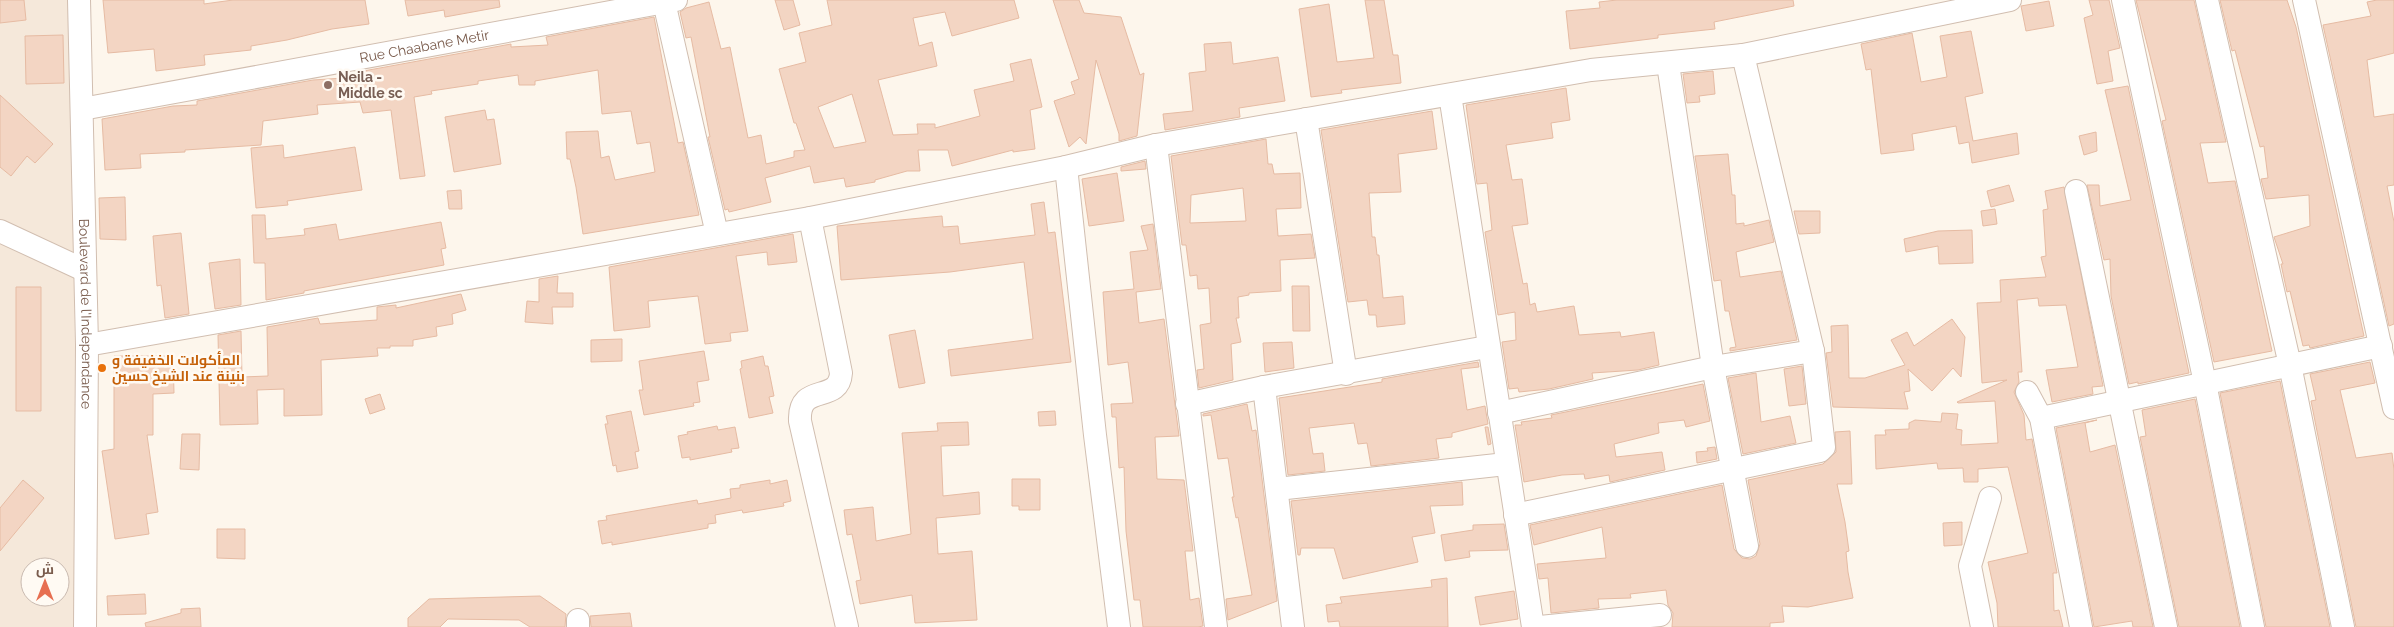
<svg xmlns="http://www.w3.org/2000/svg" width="2394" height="627" viewBox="0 0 2394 627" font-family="Raleway,Cairo,sans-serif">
<rect width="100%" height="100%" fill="#fdf6ec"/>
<!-- residential -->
<path fill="#f5e8da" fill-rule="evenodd" d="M0 0H69L75 348 74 627H0ZM30 567H60V597H30Z"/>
<!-- building -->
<path fill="#f3d5c3" stroke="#e6bba3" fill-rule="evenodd" d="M0 0H24L26 20 0 23Z
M103 0H204V4L233 0H365L369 24 332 29 287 40 251 46V50L204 55 205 65 156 71 154 49 108 53Z
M405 0H499L500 7 445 17 444 10 408 16Z
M775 0H793L800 25 784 30Z
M827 0H1014L1019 18 952 36 945 12 913 18 919 46 932 42 937 66 878 80 893 135 918 134 917 124H935V128L980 116 974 90 1014 81 1010 64 1031 59 1042 107 1030 110 1035 149 1013 152V150L952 166 948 150H918L920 171H907L875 180V182L846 187 844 178 814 183 810 166 765 178 771 202 729 212 728 209 725 210 708 137H710L691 37 686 38 680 12 686 8 709 2 721 49 730 47 748 138 761 135 766 164 794 157V151L805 150 796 123H794L779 69 806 62 799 33 832 25ZM852 94 866 142 834 148 818 107Z
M1053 0H1079L1084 13 1121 17 1140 75 1144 73 1137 136 1119 141V134L1096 60 1086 144 1080 137 1069 147 1054 101 1075 94 1071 82 1079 79Z
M1365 0H1384L1393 55H1398L1401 83 1341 90 1342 93 1311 97 1299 9 1329 4 1337 62 1374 58Z
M1617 0H1793L1794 6 1714 22 1715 29 1658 35V38L1570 49 1566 11 1600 8 1599 2Z
M2089 0H2109L2120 48 2108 51 2113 81 2097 84 2084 18 2093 15Z
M2136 0H2194L2226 142 2200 143 2208 183 2235 181 2272 351 2214 362 2162 121 2166 120Z
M2220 0H2287L2296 27 2364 336 2310 348 2309 345 2303 346 2290 291 2287 292 2281 264H2283L2274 237 2310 226 2309 195 2266 199 2261 179 2268 178 2264 146 2260 147 2235 50 2232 51Z
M2377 0H2394V53L2367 60 2374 117 2394 114V185L2387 186 2394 222V324L2389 326 2323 25 2371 16 2367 2Z
M2049 1 2054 26 2026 31 2021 6Z
M654 17 678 143 683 142 699 215 583 234 576 187 570 159H567L566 132 598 131 601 158 609 156 615 180 655 172 650 142 637 144 631 111 602 114 598 70 535 81V85H519L518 75 478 81V84L431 91 432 94 414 97 425 176 400 179 391 110 363 113 360 102 317 105 318 114 263 121 261 145 185 150V152L140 154 141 168 105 170 102 119 173 106 197 105V101L313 80 359 77 358 72 511 44V47L548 45 546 37Z
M1971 31 1983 93 1965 97 1973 141 2017 133 2019 154 1972 163 1969 142 1959 144 1956 126 1912 134 1914 150 1881 154 1871 69 1866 70 1861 44 1912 33 1921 82 1947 77 1940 36Z
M63 35 64 83 26 84 25 36Z
M1231 42 1233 64 1278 57 1285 101 1239 108 1240 117 1165 130 1163 114 1193 111 1189 73 1206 71 1204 44Z
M1713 71 1715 94 1699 96 1700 102 1687 103 1683 74Z
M2128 86 2189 373 2138 384V382L2129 384 2111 296 2110 259 2104 260 2087 185H2099L2100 206 2131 200 2105 90Z
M1566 88 1570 120 1551 123 1553 138 1506 145 1512 180 1522 179 1525 201 1528 224 1512 226 1523 284 1527 283 1530 305 1535 303 1537 312 1574 306 1579 335 1620 332 1621 337 1654 332 1659 365 1638 370 1592 373 1593 379 1549 389 1519 392 1518 388 1509 389 1502 342 1516 340 1515 312 1498 315 1485 232 1492 230 1487 183 1477 184 1466 105Z
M0 95 53 144 35 163 27 156 11 176 0 167Z
M485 110 487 120 494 119 501 164 454 172 445 117Z
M1432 111 1437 149 1398 154 1401 192 1369 193 1372 237H1375L1377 255H1379L1383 298 1403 296 1405 324 1377 327 1376 315H1369L1367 300 1348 302 1321 130Z
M2096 132 2097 151 2084 155 2079 136Z
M1266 139 1268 164H1272L1274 174 1300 173 1301 208 1276 209 1278 236 1311 234 1315 258 1280 260 1281 291 1249 293V295L1238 297 1239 318H1236L1241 342 1231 344 1233 380 1199 388 1197 370 1204 369 1200 325 1211 323 1209 288 1198 289 1197 275 1190 276 1186 245H1182L1171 156ZM1243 188 1246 221 1190 223 1191 195Z
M283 145 284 158 355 147 362 190 287 201 288 205 256 208 251 148Z
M1728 154 1732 195H1735L1736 224 1744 223V226L1769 220 1774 242 1736 252 1740 277 1781 271 1797 340 1730 351V348L1736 347 1729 311H1725L1721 280 1714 281 1695 156Z
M1145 161 1146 169 1121 171V167Z
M1117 173 1124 221 1089 226 1082 179Z
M2009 185 2014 201 1991 207 1987 191Z
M2064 187 2103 386 2092 387 2093 394 2052 402 2046 370 2078 367 2066 305 2039 306 2038 298 2017 300 2022 372H2018L2019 382 2014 392 2024 415 2026 440 2032 439 2057 573H2053L2054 611 2059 610 2063 627H1998L1997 603 1988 562 2028 553 2008 467 1978 469V482H1964L1963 468 1938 469 1937 463 1876 469 1875 435H1886L1885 430 1909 429V423L1915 420 1941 422 1942 413 1958 414 1956 429 1962 430 1961 445 1998 443 1995 401 1958 403 1957 402 2007 380 1982 383 1977 303 2001 302 2000 280 2046 277 2041 257 2046 256 2043 210 2048 209 2045 191Z
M461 190 462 209H449L447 191Z
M125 197 126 240 100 239 99 198Z
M1044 202 1048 233 1055 232 1071 362 951 376 948 350 1033 339 1024 262 950 272 841 280 837 226 942 216 943 227 958 226 960 244 1035 235 1031 204Z
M1995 209 1997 224 1983 226 1981 211Z
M1794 211H1820V233L1799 234Z
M252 215H265L266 239 305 235 304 229 336 224 339 240 441 222 446 248 441 249 444 265 304 291V293L266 300 265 263H254Z
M1153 224 1161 289 1136 292 1139 323 1164 319 1179 436 1155 437 1157 479 1184 480 1193 551H1185L1190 600 1199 598 1203 626 1198 627H1143L1140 600H1134L1126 531 1124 467 1119 468 1116 417H1112L1111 404 1133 403 1128 362 1108 365 1103 292 1134 289 1130 252 1148 250 1141 226Z
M1972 230 1973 263 1939 264 1938 246 1906 252 1904 239 1938 231Z
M181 233 189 314 165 318 161 285 157 286 153 236Z
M793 234 797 262 768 265 767 252 736 256 748 331 730 333 731 341 705 344 698 296 648 301 650 327 614 331 609 267Z
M240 259 241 305 215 309 209 263Z
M558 276 557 293H573V307H552L553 324 525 322 527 301 539 302V279Z
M1292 286H1309L1310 331H1293Z
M16 287H41V411H16Z
M461 294 466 310 452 314 453 324 436 327 437 336 413 340V346H390V348H377L378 356 321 360 322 415 284 416V389L257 390 258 424 220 425 218 335 241 331 242 377 268 376 267 327 318 318 320 324 377 320V307L396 305V308Z
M1952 319 1965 337 1961 377 1953 368 1932 391 1908 369 1910 391 1904 392 1908 409 1833 407 1826 353 1832 352 1831 326 1848 325 1849 378H1865L1905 365 1891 340 1907 332 1914 346Z
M915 330 925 383 899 388 889 335Z
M622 339V361L591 362V340Z
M1292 342 1294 368 1265 372 1263 343Z
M704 351 709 380 697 382 700 402 693 403 694 406 644 415 639 390H643L639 361Z
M114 356H173L174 393 153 394V435H147L158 512 146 514 149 534 115 539 102 451 114 449Z
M763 356 765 366H768L774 396 769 397 773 413 749 418 740 369 742 368 741 361Z
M1478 362 1479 367 1461 369 1467 410 1485 406 1488 424 1452 433V437L1436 439 1439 458 1371 466 1367 443 1358 444 1354 423 1309 428 1313 454 1323 453 1325 471 1288 475 1279 398 1382 382V379Z
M2370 362 2375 383 2340 390 2356 458 2392 453 2394 470V627H2356L2311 401 2316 400 2310 374Z
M1802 366 1806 404 1789 406 1784 369Z
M1756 373 1761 422 1790 416 1796 443 1743 454 1728 378Z
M2280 381 2330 627H2266L2220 393Z
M1703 384 1710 421 1686 427 1684 420 1658 423 1659 433 1614 444 1616 457 1662 452 1665 470 1610 482 1609 475 1585 479 1584 474 1562 475 1524 482 1515 425H1522L1521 422 1552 418 1551 415Z
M380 394 385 409 370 414 365 399Z
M2195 399 2240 627H2179L2140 437 2146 436 2142 410Z
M1247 404 1252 431 1256 430 1277 601 1228 620 1226 599 1252 595 1238 517 1236 518 1232 497H1234L1228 458 1218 459 1211 415 1203 416V414Z
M631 411 639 451 635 452 638 468 617 472 616 465 613 466 605 424H608L606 416Z
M1055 411 1056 425 1039 426 1038 412Z
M2097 420 2085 423 2090 452 2115 445 2153 627H2133L2132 621 2094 627 2056 428Z
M968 422 969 445 941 446 943 496 979 492 980 514 936 518 938 554 972 551 977 620 915 623 912 595 860 604 856 581 861 580 852 534 847 535 844 510 873 507 876 541 911 534 902 433 938 431 937 423Z
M717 426 718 430 735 427 739 448 731 449 732 452 690 460V457L682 458 678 436 688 434 687 432Z
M1485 427H1488L1491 444 1488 445Z
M1850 431 1852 484H1837L1845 522 1849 551 1846 552 1848 572 1853 598 1808 607 1782 606 1784 622 1770 623V627H1672L1673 613 1668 605 1666 590 1630 594 1631 598 1598 599 1599 608 1551 613 1548 578 1539 579 1537 564 1606 558 1602 527 1534 545 1530 525 1722 485 1734 549 1742 558 1750 559 1756 556 1760 544 1748 480 1823 464 1836 452 1835 432Z
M182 434H200L199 470 180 469Z
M1715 447 1717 459 1697 463 1696 452 1708 451 1707 448Z
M1012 479H1040V510H1019V506H1012Z
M23 480 44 498 0 551V508Z
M770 480V484L787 480 791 501 783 503 784 506 743 513 742 510 715 515 716 523 708 524V528L612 545V542L602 544 598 521 607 520 606 516 697 500 698 504 731 498 730 489 740 488V485Z
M1462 482 1463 505 1430 506 1435 533 1412 537 1418 562 1343 579 1334 548H1301L1300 555H1298L1291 501Z
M1962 522V545L1944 546 1943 523Z
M1504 524 1508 550 1469 551 1470 557 1445 561 1441 535 1473 530V525Z
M217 529H245V559L217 558Z
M1447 578 1448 627H1340L1339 621 1328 622 1326 605 1342 603 1340 597 1432 587 1431 580Z
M1514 591 1518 619 1480 625 1475 597Z
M145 594 146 614 108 615 107 596Z
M540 596 566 614 565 627H530L519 620 448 619 440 627H408V618L429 599Z
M200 608 201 627H146L145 623 181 613V609Z
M630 613 632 627H591L590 616Z"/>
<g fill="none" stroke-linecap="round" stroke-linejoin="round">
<!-- minor casing -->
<g stroke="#d1beb0" stroke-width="24">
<g id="minor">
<path id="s1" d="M79 0 87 345 85 627"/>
<path d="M2123 0 2205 383 2253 627"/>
<path d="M2207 0 2290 365 2343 627"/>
<path d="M2304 0 2394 408"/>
<path d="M664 2 717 234"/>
<path d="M1668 64 1713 367 1747 546"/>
<path d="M1450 95 1533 627"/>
<path id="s2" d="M82 109 676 0"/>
<path d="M1306 119 1346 374"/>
<path d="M1156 145 1216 627"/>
<path d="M1066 167 1095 435 1119 627"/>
<path d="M2076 191 2166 627"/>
<path d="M810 218 841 373C839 405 798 381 800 421L847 627"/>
<path d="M0 231 84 270"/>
<path d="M87 345 810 218 1066 167 1156 145 1591 70 1743 55 2010 0"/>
<path d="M1264 387 1293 627"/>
<path d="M2027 392 2041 418 2081 627"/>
<path d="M1187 404 1264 387 1487 347"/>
<path d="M1499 413 1713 367 1813 351"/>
<path d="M2041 418 2381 346"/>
<path d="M1277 489 1506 464"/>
<path d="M1515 515 1820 451 1824 447 1813 351 1743 55"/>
<path d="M578 627V620"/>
<path d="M1540 627 1660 615"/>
<path d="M1982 627 1970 566 1990 498"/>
</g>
</g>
<!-- minor -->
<use href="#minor" stroke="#fff" stroke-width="22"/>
</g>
<!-- markers -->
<circle fill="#8d6e63" stroke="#fffaf3" stroke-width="2" cx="328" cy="85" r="5"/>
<circle fill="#e8710a" stroke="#fffaf3" stroke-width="2" cx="102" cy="368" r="5"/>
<g text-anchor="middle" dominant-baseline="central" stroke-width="5" stroke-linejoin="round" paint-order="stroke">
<!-- street labels -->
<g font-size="14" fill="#7a5c4d" stroke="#fffaf3">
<text stroke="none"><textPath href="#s2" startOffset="348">Rue Chaabane Metir</textPath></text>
<text stroke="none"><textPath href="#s1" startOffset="314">Boulevard de l'Independance</textPath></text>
</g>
<!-- education labels -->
<g font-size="14" font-weight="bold" fill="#785e54" stroke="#fffaf3" text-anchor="start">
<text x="338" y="77">Neila -<tspan x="338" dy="16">Middle sc</tspan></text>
</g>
<!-- food labels -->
<g font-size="14" font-weight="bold" fill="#c56008" stroke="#fffaf3" text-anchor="start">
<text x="112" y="360">المأكولات الخفيفة و<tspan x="112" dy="16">بنينة عند الشيخ حسين</tspan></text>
</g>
</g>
<!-- north arrow -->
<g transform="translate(45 582)"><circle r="24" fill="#fffaf3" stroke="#cabbb1"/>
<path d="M0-4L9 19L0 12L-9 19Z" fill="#e76f51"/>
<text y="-8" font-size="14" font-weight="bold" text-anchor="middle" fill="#7a5c4d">ش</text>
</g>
</svg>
